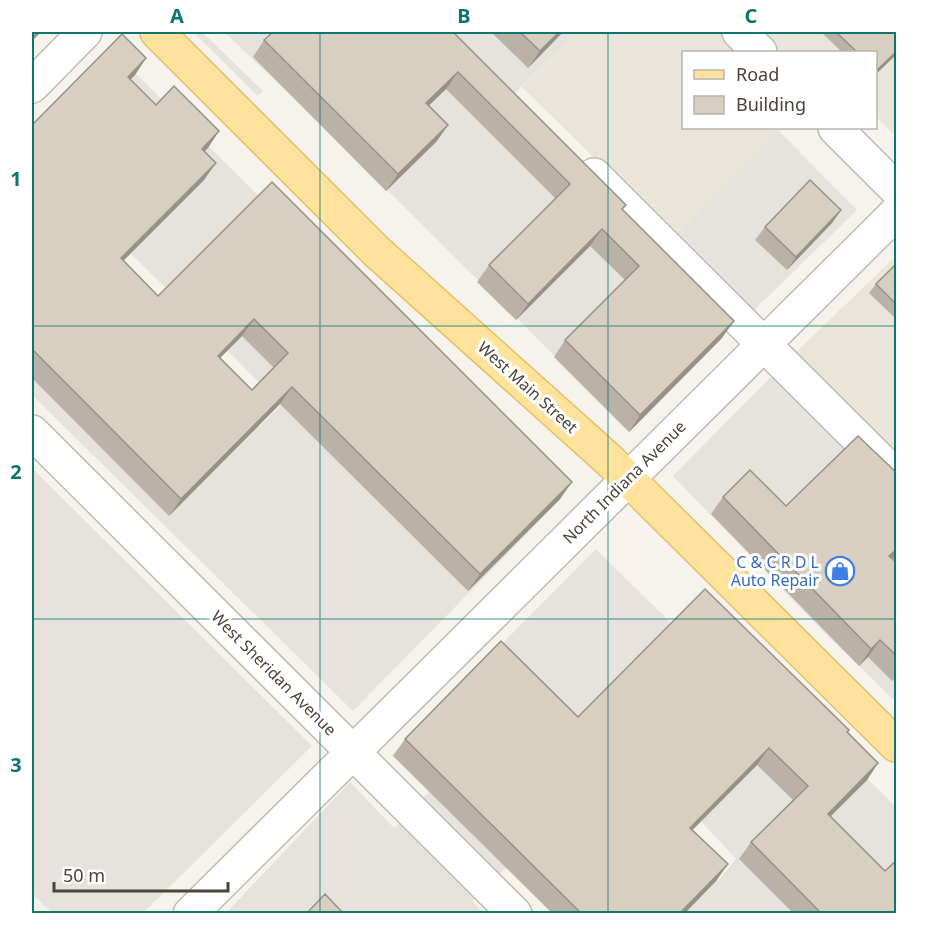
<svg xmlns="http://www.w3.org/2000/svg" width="928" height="945" viewBox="0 0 928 945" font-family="'Noto Sans',sans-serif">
<rect width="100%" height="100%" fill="#f6f3ec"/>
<!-- residential -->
<path fill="#eae5da" d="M577 32H896V137L876 116V52H684V128H783L674 236 522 87Z
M896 256V457L794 354Z"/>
<!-- industrial -->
<path fill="#e6e2dd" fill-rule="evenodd" d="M224 32H577L505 103 732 326 627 428 325 128Z
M112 50 562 498 353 711 32 395V198L260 426 281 405 165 287 32 158Z
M779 131 857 210 751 313 674 236Z
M776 372 896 490V702L820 628 673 476Z
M32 468 312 746 143 913H52L32 893Z
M596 549 673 625 844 756 896 807V913H552L506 868 472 901 484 913 225 914 350 782 394 828 430 791 392 755ZM566 734 700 820 736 859 718 881Z"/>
<!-- parking -->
<path fill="#e5e3e0" d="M193 32H202L263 91 258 96Z"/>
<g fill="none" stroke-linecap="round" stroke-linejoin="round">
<!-- minor casing -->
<g stroke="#c2bbae" stroke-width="36">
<path id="minor" d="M739 32 760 52
M32 86 85 32
M835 128 896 189
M594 175 896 476
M32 432 515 914
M190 914 896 213"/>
</g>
<!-- major casing -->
<g stroke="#e6c16a" stroke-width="36">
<path id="major" d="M157 32 376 251 609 460 896 745"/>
</g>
<!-- minor -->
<use href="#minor" stroke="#fff" stroke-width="33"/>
<!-- major -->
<use href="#major" stroke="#ffe39c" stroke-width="33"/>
</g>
<!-- wall -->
<path fill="#bab2a6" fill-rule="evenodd" d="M453 32 623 210 722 338 629 432 554 357 565 340 625 280 590 246 516 320 477 282 489 265 556 199 446 89 429 105 448 125 436 142 386 191 253 57 264 40Z
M491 32H563L528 68Z
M821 32H897V54L876 74V52H842Z
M146 58 135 75 130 79 156 105 219 131 204 152V180L123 261 158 296 272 182 560 499 468 591 280 404 169 516 32 378V125ZM242 336 274 368 252 390 220 358Z
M841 210 832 223 787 270 755 240 765 227Z
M897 263V320L869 293 876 284Z
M895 472 897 473V555L892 559 897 563V676L892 681 868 657 859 666 711 514 723 497 786 506Z
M578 717 848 732 878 763 867 780 830 816 897 914H794L739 859 751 842 793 800 757 765 693 830 728 864 716 881 684 914H553L393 756 405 739Z"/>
<!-- shaded-wall -->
<path fill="#979187" d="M38 32H41L32 41V38Z
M559 32H563L528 68 540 51Z
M897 51V54L876 74V71Z
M146 58 135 75 116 94 128 77Z
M458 72 446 89 414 120 426 103Z
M448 125 436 142 386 191 398 174Z
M219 131 208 148 190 166 202 149Z
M216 163 204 180 109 275 121 258Z
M841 210 832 223 787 270 796 257Z
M602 229 590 246 516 320 528 304Z
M254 319 242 336 206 372 218 356Z
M734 321 722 338 629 432 640 415Z
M292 387 280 404 169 516 181 499Z
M572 482 560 499 468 591 480 574Z
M897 549V555L877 573 889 556Z
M880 640 868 657 859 666 871 649Z
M769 748 757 765 678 844 690 828Z
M878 763 867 780 816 831 828 814Z
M728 864 716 881 684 914H679Z"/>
<!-- building -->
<path fill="#d8cfc1" stroke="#979187" stroke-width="1.5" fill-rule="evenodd" d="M32 32H38L32 38Z
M273 32H453L626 205 622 209 734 321 640 415 565 340 639 266 602 229 528 304 489 265 570 184 458 72 426 103 448 125 398 174 264 40Z
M520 32H559L540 51Z
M836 32H897V51L876 71V52H855L856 51Z
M122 34 146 58 128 77 156 105 174 86 219 131 202 149 216 163 121 258 158 296 272 182 572 482 480 574 292 387 181 499 32 349V125ZM254 319 288 353 252 390 218 356Z
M810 180 841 210 796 257 765 227Z
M897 263V305L876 284Z
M858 436 897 473V492L895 494 897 495V549L889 556 897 563V656L880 640 871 649 723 497 750 470 786 506Z
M705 589 849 730 847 732 878 763 828 814 885 871 897 860V914H822L751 842 808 786 769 748 690 828 728 864 679 914H582L405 739 501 641 578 717Z
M325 894 344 914H306Z"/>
<!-- grid -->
<path fill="none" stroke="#0f766e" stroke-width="1.5" stroke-opacity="0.55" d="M320 32V914M608 32V914M32 326H896M32 619H896"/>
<!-- icons -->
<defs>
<g id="shop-ring" transform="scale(1.5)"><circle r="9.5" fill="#fff" stroke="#3f7fe0" stroke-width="1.5"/><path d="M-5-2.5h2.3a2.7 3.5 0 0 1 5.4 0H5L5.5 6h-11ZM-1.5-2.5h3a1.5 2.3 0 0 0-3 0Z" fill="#3f7fe0"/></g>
</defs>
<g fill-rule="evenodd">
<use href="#shop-ring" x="840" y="571"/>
</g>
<g text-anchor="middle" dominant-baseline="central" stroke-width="6" stroke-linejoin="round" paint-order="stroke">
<!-- street labels -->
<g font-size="16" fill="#4b4439" stroke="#fff">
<text transform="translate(528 387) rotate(42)">West Main Street</text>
<text transform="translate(624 482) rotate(-45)">North Indiana Avenue</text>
<text transform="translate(274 673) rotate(45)">West Sheridan Avenue</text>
</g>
<!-- shop labels -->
<g font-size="16" fill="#366cbe" stroke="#fff" text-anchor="end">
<text x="819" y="562">C &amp; C R D L<tspan x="819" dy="18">Auto Repair</tspan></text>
</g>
</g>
<!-- border -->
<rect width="928" height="945" fill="none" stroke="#ffffff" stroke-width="66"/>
<!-- legend -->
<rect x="682" y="51" width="195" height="78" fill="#ffffff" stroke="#b7b4b0" stroke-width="1.5"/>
<rect x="694" y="70" width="30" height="9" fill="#ffe39c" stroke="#b7b4b0" stroke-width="1.5"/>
<text x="736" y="81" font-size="18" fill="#4b4439">Road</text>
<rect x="694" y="96" width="30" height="18" fill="#d8cfc1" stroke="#b7b4b0" stroke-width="1.5"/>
<text x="736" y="111" font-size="18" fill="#4b4439">Building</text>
<!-- scale -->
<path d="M54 882v9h174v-9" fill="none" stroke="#4b4439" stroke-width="3"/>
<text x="63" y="882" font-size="18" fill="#4b4439" stroke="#ffffff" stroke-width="4.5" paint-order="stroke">50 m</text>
<rect x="33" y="33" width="862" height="879" fill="none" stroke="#0f766e" stroke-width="2"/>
<g font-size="20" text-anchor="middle" font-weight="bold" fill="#0f766e">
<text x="177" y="23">A</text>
<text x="464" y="23">B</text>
<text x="751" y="23">C</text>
<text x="16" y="186">1</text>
<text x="16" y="479">2</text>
<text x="16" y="772">3</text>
</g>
</svg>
